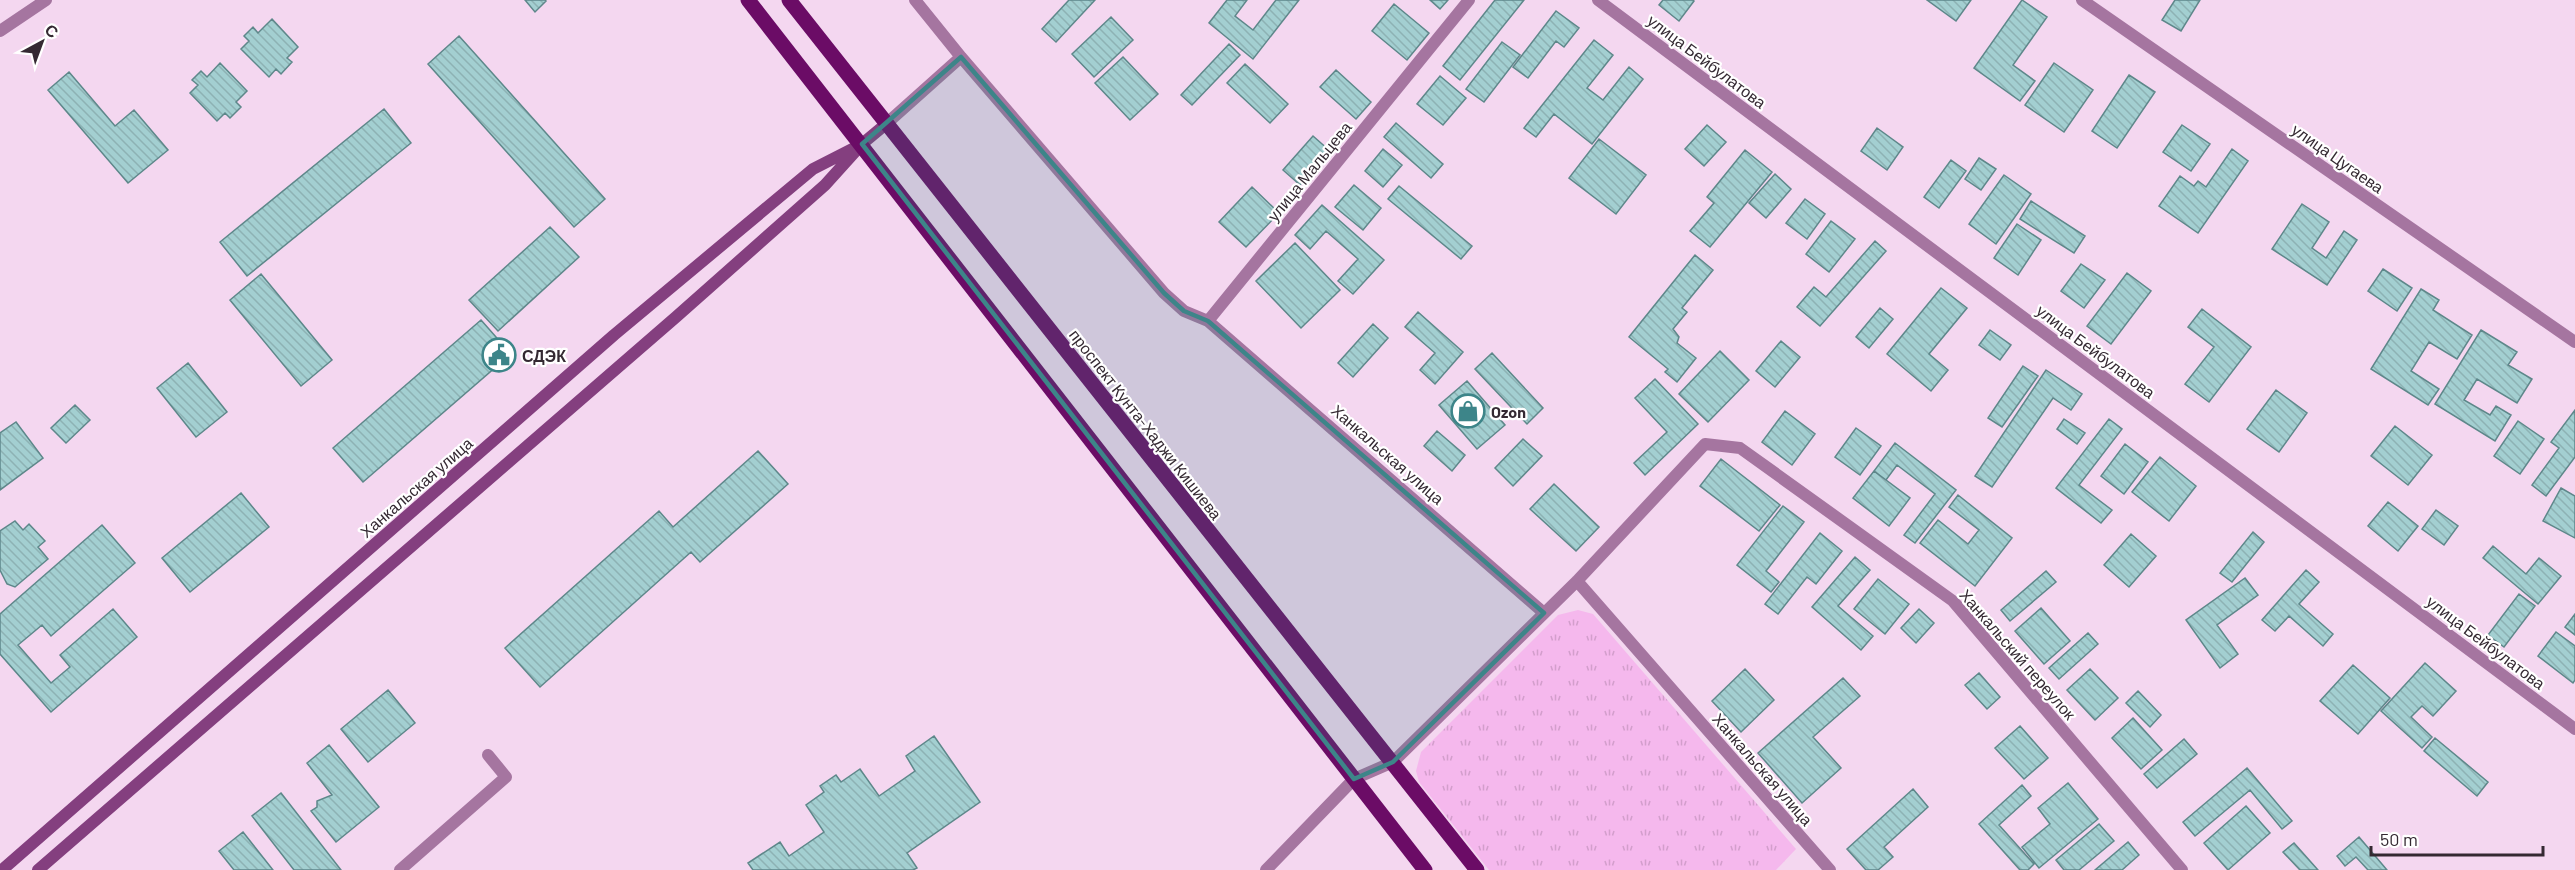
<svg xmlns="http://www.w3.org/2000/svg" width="2575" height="870" viewBox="0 0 2575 870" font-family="Barlow,sans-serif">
<defs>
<pattern id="grass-tufts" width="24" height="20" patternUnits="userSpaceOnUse" patternTransform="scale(1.5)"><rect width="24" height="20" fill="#f5b8ed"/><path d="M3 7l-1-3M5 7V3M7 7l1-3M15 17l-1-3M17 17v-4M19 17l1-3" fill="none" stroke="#d39ecc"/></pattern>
<pattern id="building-back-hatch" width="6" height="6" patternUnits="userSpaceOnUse" patternTransform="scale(1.5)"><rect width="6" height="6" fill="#a3cfd1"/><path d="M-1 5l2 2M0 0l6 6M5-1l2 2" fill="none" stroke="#8db2b4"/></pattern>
</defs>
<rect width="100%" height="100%" fill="#f4d7f0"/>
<!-- grass -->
<path fill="url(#grass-tufts)" d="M1578 610 1593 614 1796 849 1776 870H1489L1419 782 1416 771 1421 752 1558 615Z"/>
<!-- building -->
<path fill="url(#building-back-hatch)" stroke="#5e878a" stroke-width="1.5" d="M525 0H545L546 1 535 12Z
M1069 0H1095L1056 42 1042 29Z
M1227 0H1247L1235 16 1253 30 1276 0H1299L1253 59 1209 23Z
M1430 0H1448L1440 9Z
M1495 0H1524L1460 80 1443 66Z
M1663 0H1693L1694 1 1679 21 1659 5Z
M1927 0H1971L1956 21Z
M2022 0 2047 17 2013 65 2035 81 2020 101 1974 68Z
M2175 0H2200L2181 31 2162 20Z
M1394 4 1429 33 1407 60 1372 31Z
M1556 11 1579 28 1564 47 1556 41 1528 78 1513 67Z
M1111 17 1133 40 1094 77 1072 54Z
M272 19 298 47 287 58 292 62 281 74 276 69 269 77 241 49 249 41 244 36 253 27 258 33Z
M459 36 605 199 574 227 428 64Z
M1594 40 1613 55 1587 88 1603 100 1629 67 1643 79 1592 144 1554 114 1536 137 1524 128Z
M1502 42 1520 55 1484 102 1466 89Z
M1229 44 1240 55 1192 105 1181 95Z
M1123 57 1158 94 1130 120 1095 83Z
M220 63 247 91 236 102 241 107 230 118 225 113 217 121 190 93 198 85 192 80 201 71 207 77Z
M2054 63 2093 90 2064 132 2025 105Z
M1245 64 1288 104 1270 123 1227 83Z
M1336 70 1371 102 1356 119 1320 87Z
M69 72 115 126 134 110 168 150 128 183 48 90Z
M2129 75 2155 92 2117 148 2092 131Z
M1440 76 1466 98 1443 125 1417 104Z
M384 109 411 143 247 276 220 242Z
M1396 123 1443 164 1431 178 1384 137Z
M1707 125 1726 142 1704 166 1685 149Z
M2182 125 2210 144 2191 171 2163 152Z
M1877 128 1903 147 1887 170 1861 151Z
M1313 136 1330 151 1300 185 1283 170Z
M1599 139 1646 175 1616 214 1569 178Z
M1383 149 1402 165 1383 187 1365 171Z
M2232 149 2248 161 2198 233 2159 206 2180 176 2194 186 2198 181 2206 187Z
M1745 150 1772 172 1710 247 1690 231 1714 203 1707 197Z
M1979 158 1996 169 1981 190 1965 179Z
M1951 160 1966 171 1939 208 1924 197Z
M1775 174 1791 189 1766 218 1749 203Z
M2004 175 2031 194 1996 244 1969 224Z
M1354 185 1381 208 1363 230 1335 207Z
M1399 186 1472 246 1461 259 1388 199Z
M1252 187 1279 213 1246 247 1219 222Z
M1805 199 1825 214 1807 239 1786 223Z
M2031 201 2085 236 2074 253 2020 219Z
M2302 204 2329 222 2312 248 2326 258 2344 231 2357 240 2327 285 2272 249Z
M1322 205 1384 260 1353 294 1338 281 1358 259 1326 231 1310 249 1295 235Z
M1831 221 1855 239 1829 272 1806 254Z
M2017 224 2041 240 2018 275 1994 258Z
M550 227 579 257 498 331 469 300Z
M1875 241 1886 251 1820 326 1797 307 1814 287 1826 297Z
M1295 243 1340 290 1301 328 1256 281Z
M1695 255 1713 270 1682 308 1687 312 1673 329 1679 337 1677 343 1696 358 1677 382 1665 372 1668 369 1629 337Z
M2081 264 2105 280 2084 308 2061 291Z
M2383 269 2412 288 2397 311 2368 291Z
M2127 273 2151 291 2111 344 2087 326Z
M261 274 332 360 301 386 230 300Z
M1941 288 1967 308 1929 354 1948 370 1931 391 1887 354Z
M2421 289 2439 300 2433 310 2472 335 2457 359 2429 342 2411 371 2439 389 2428 405 2371 369Z
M1880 308 1893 319 1869 348 1856 337Z
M2202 309 2251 347 2209 402 2185 384 2214 347 2188 327Z
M1418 312 1463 352 1435 384 1420 370 1435 353 1405 327Z
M481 320 511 354 363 482 333 448Z
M1373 324 1388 338 1353 377 1338 363Z
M1990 330 2011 345 2000 360 1979 345Z
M2481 330 2517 352 2508 365 2532 379 2517 403 2477 379 2464 400 2490 415 2496 406 2511 415 2495 441 2435 404Z
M1781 341 1800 357 1775 387 1756 371Z
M1720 351 1749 380 1708 422 1679 394Z
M1492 353 1543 408 1527 424 1475 369Z
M188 363 227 412 196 437 157 388Z
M2023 366 2038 376 2002 427 1988 418Z
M2046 370 2082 394 2071 410 2053 398 1992 487 1975 476Z
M1655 379 1698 424 1645 475 1634 463 1667 432 1635 398Z
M1467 381 1505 425 1477 449 1439 405Z
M2276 390 2307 413 2279 452 2247 429Z
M75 405 90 420 66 443 51 428Z
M2575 410V457L2546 496 2532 485 2559 448 2551 442Z
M1785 411 1815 434 1792 465 1762 442Z
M2064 419 2085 433 2077 444 2057 429Z
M2109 419 2122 429 2079 485 2112 510 2101 523 2056 488Z
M2518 421 2544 439 2520 474 2494 456Z
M16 422 43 458 0 490V433Z
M2395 426 2432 455 2408 485 2371 456Z
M1856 428 1881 446 1860 475 1835 457Z
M1437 431 1465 455 1452 471 1424 446Z
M1523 439 1542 456 1513 486 1495 468Z
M1895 443 1956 490 1915 543 1904 535 1935 494 1897 465 1886 480 1874 471Z
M2125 444 2148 462 2124 494 2101 476Z
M758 451 788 484 700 562 691 552 540 687 505 648 659 511 673 527Z
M2160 457 2196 486 2169 521 2132 492Z
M1721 459 1780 505 1759 531 1700 486Z
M1874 471 1910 498 1889 526 1853 498Z
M1554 484 1599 527 1576 551 1530 509Z
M2561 488 2575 496V538L2543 521Z
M241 493 269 527 190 592 162 558Z
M1958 495 2012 538 1975 586 1920 543 1938 520 1968 544 1979 530 1949 507Z
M2388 502 2418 526 2398 551 2368 526Z
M1783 506 1804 522 1766 571 1779 582 1771 592 1737 565Z
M2436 510 2458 526 2444 545 2422 529Z
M15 521 23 530 29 524 45 541 38 547 48 559 15 587 7 584 0 570V531Z
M102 525 135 563 51 636 42 625 18 645 51 683 70 667 60 655 113 609 137 637 51 712 0 654V614Z
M2253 532 2264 542 2232 582 2220 573Z
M1820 533 1842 551 1816 584 1807 577 1778 614 1765 604Z
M2131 534 2156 556 2129 587 2104 565Z
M2493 546 2526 574 2539 558 2561 576 2538 604 2483 558Z
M1855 557 1870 570 1838 606 1873 636 1861 650 1812 607Z
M2306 570 2319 582 2299 604 2333 634 2323 646 2289 616 2275 631 2262 620Z
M2046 571 2056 582 2010 621 2001 610Z
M2245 578 2258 595 2217 625 2238 654 2220 668 2186 620Z
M1878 579 1909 604 1885 634 1854 609Z
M2519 594 2535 606 2504 647 2488 635Z
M2041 608 2070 641 2044 664 2015 631Z
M1919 609 1934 623 1916 643 1901 628Z
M2575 614V635L2565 627Z
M2556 632 2575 646V680L2573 683 2538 656Z
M2088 633 2098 644 2059 679 2049 668Z
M2425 663 2456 691 2433 716 2422 706 2411 717 2432 737 2422 748 2381 711Z
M2353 665 2390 698 2358 734 2320 701Z
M1745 669 1774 700 1741 732 1712 701Z
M2090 669 2118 698 2095 720 2067 690Z
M1979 673 2000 697 1987 709 1965 685Z
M1843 678 1860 696 1813 737 1841 768 1802 803 1758 753Z
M388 690 415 723 368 762 341 729Z
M2138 691 2161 715 2150 727 2126 703Z
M2133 718 2162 750 2141 769 2112 738Z
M2020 726 2048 758 2024 779 1995 748Z
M934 736 980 802 907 853 917 868 913 870H753L748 863 780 842 789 856 824 832 806 805 824 792 820 786 836 775 841 782 860 769 879 796 915 771 906 756Z
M2435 738 2488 782 2477 796 2424 751Z
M2184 739 2197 754 2157 788 2144 774Z
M329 745 379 807 336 842 311 811 317 807V801L332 795 307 763Z
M2247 768 2292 821 2282 829 2250 790 2195 836 2183 822Z
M2068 783 2098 819 2039 868 2022 847 2050 824 2038 808Z
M2022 785 2031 796 1999 825 2034 864 2028 870H2020L1979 824Z
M1913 789 1928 807 1884 847 1893 857 1878 870H1866L1847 849Z
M281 793 341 870H294L252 816Z
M2246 806 2270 833 2228 870 2204 843Z
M2099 824 2114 841 2079 870H2064L2056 860Z
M243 832 273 870H234L219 851Z
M2359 837 2387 870H2368L2356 857 2345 866 2337 856Z
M2128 842 2139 855 2122 870H2095Z
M2294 843 2318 870H2300L2283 852Z"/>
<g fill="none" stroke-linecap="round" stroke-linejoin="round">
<!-- street -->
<path stroke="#a575a0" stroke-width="12" d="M915 0 961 57 1164 293 1184 311 1208 321 1469 0
M1598 0 2575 729
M2082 0 2575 342
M0 31 46 0
M886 124 961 57
M1208 321 1544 613
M1577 581 1830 870
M400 870 506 777 488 755
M1266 870 1354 779 1393 762 1577 581 1705 444 1740 448 1953 601 2182 870"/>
<!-- secondary -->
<path stroke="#843f7f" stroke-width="12" d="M862 144 886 124
M2 870 614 335 813 169 862 144 825 185 676 317 38 870"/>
<!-- primary -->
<path stroke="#6b0c66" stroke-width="15" d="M748 0 1425 870
M789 0 1477 870"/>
</g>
<!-- marked area -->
<path fill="#3d8589" fill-opacity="0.2" stroke="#3d8589" stroke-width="4.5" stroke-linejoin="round" d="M961 57 1164 293 1184 311 1208 321 1544 613 1393 762 1354 779 862 144Z"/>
<!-- icons -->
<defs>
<g id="civic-ring" transform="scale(1.725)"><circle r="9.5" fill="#fff" stroke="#3d8589" stroke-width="1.5"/><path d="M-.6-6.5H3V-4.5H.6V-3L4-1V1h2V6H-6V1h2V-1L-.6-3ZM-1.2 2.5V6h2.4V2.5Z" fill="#3d8589"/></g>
<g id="shop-ring" transform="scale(1.725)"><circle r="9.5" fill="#fff" stroke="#3d8589" stroke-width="1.5"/><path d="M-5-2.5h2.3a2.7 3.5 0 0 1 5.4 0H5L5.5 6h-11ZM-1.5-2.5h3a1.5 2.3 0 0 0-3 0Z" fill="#3d8589"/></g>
</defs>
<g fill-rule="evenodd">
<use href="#civic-ring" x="499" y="355"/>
<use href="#shop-ring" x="1468" y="411"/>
</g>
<g text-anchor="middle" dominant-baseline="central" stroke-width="4.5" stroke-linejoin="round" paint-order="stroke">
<!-- street labels -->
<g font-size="16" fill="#342932" stroke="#fff">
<text transform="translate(1707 61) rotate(37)">улица Бейбулатова</text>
<text transform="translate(2338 158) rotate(35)">улица Цугаева</text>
<text transform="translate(1309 171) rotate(-51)">улица Мальцева</text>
<text transform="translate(2096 351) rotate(37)">улица Бейбулатова</text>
<text transform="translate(1146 424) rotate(52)">проспект Кунта-Хаджи Кишиева</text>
<text transform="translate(1388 454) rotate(41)">Ханкальская улица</text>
<text transform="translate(416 487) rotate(-41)">Ханкальская улица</text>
<text transform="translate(2486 642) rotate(37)">улица Бейбулатова</text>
<text transform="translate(2018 654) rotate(49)">Ханкальский переулок</text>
<text transform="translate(1763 769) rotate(49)">Ханкальская улица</text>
</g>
<!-- poi labels -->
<g font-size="16" font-weight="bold" fill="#342932" stroke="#fff" text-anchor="start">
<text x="522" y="355">СДЭК</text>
<text x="1491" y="411">Ozon</text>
</g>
</g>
<!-- north arrow -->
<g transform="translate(42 42) rotate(41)" stroke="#ffffff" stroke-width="4.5" paint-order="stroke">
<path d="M0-4.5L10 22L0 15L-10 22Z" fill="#342932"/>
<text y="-9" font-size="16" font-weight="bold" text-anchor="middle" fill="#342932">С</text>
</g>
<!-- scale -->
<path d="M2371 846v9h172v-9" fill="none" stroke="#342932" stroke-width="3"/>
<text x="2380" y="846" font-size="18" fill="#342932" stroke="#ffffff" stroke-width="4.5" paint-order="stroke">50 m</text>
</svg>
